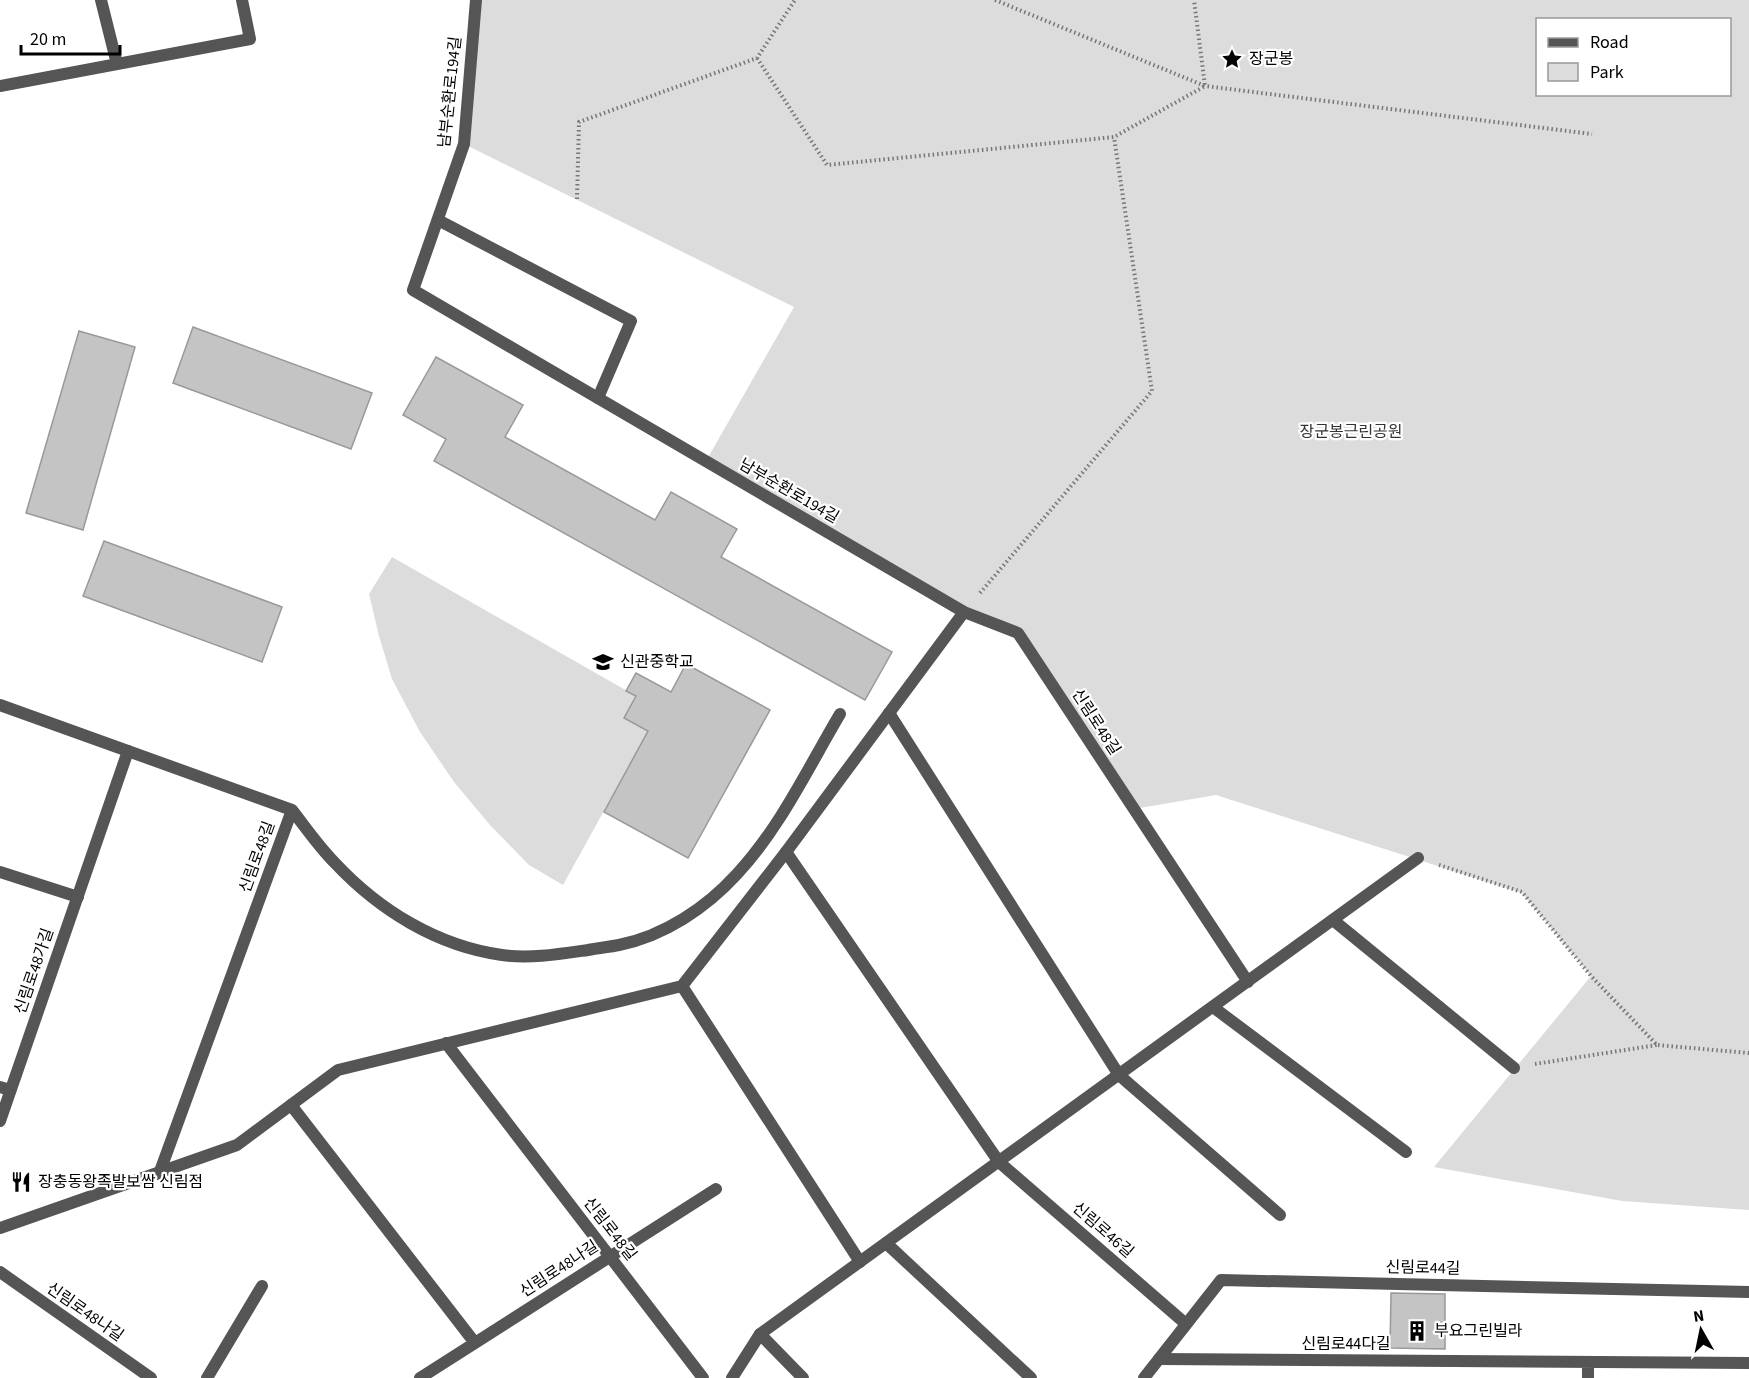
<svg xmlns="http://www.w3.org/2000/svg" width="1749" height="1378" viewBox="0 0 1749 1378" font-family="'Source Sans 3','Noto Sans KR',sans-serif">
<rect width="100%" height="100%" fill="#fff"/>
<!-- green -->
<path fill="#dcdcdc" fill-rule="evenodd" d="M476 0H1749V1210L1622 1201 1434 1167 1591 976 1522 893 1216 795 1134 809 1018 633 964 612 706 461 794 307 464 144ZM1538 20H1730V94H1538Z
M392 557 636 696 624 718 648 731 563 885 529 865 490 825 454 782 420 732 392 679 379 636 369 594Z"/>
<!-- building -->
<path fill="#c4c4c4" stroke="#999" stroke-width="1.5" d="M193 327 372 393 351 449 173 383Z
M79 331 135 347 83 530 26 513Z
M436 357 523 405 505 437 655 520 671 492 737 529 721 557 892 652 865 700 434 461 446 439 403 415Z
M104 541 282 607 262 662 83 596Z
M686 664 770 710 688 858 604 812 648 731 624 718 636 696 626 691 636 673 671 692Z
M1391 1293 1445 1294V1349L1390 1348Z"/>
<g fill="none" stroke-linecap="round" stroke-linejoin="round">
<!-- path -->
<path stroke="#777" stroke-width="4" stroke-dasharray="1.5 3" stroke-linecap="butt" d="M995 0 1205 86 1592 134
M757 58 827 165 1114 137 1205 86 1194 0
M577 199 579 122 757 58 795 0
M980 593 1152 391 1114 137
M1439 865 1522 892 1591 976 1657 1045 1749 1053
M1535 1064 1657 1045"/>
<!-- lane -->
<path stroke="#555" stroke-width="12" d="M101 0 117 64
M0 86 250 39 242 0
M438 220 631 321 598 398
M0 705 292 810 159 1174
M889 713 1119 1075 1280 1215
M292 810C306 828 319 847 335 863 379 910 437 946 502 955 530 959 560 954 588 950 598 948 609 947 619 945 664 936 706 908 737 874 780 828 808 768 840 714
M786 852 999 1162 1186 1324
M0 872 78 897
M1333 920 1514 1068
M682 986 860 1262
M1213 1007 1406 1152
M0 1087 10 1090
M291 1105 475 1343
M886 1243 1031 1378
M0 1272 151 1378
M760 1334 803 1378
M1159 1359 1749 1363
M1588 1362V1378
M207 1378 262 1286
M420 1378 716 1189"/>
<!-- street -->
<path stroke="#555" stroke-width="12" d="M476 0 464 144 413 290 964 612
M446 1043 703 1378
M0 1121 128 751
M0 1228 237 1145 338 1070 682 986 786 852 964 612 1018 633 1248 982
M732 1378 760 1334 1418 858
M1144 1378 1221 1280 1749 1292"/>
</g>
<!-- icons -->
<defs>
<g id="sight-bare" transform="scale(1.62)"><path d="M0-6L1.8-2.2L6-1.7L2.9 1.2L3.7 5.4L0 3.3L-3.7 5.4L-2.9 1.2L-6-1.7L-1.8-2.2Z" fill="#000" stroke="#fff" stroke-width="2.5" paint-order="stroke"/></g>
<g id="school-bare" transform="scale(1.62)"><path d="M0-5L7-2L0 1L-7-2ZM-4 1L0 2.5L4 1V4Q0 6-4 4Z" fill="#000" stroke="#fff" stroke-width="2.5" paint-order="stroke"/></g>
<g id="restaurant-bare" transform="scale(1.62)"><path d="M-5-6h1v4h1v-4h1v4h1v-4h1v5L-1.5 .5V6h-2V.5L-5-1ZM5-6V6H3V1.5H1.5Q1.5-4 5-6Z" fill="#000" stroke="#fff" stroke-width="2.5" paint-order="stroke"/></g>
<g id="building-bare" transform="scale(1.62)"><path d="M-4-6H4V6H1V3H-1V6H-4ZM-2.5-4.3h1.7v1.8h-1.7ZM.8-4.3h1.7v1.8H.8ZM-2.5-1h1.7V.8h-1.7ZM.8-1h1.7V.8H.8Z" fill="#000" stroke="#fff" stroke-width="2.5" paint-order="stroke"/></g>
</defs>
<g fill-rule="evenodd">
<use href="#sight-bare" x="1232" y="59"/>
<use href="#school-bare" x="603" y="662"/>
<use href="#restaurant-bare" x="21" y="1182"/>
<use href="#building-bare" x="1417" y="1331"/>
</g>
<g text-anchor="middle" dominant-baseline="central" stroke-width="4.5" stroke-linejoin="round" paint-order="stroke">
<!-- poi labels -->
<g font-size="16" fill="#000" stroke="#fff" text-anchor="start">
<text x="1249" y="59">장군봉</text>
<text x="620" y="662">신관중학교</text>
<text x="38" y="1182">장충동왕족발보쌈 신림점</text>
<text x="1434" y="1331">부요그린빌라</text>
</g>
<!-- street labels -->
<g font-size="16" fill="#000" stroke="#fff">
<text transform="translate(450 92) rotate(-84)">남부순환로194길</text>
<text transform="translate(789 491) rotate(30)">남부순환로194길</text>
<text transform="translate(1096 722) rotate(57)">신림로48길</text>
<text transform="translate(257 857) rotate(-70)">신림로48길</text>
<text transform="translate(34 971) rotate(-71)">신림로48가길</text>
<text transform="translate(610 1229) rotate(52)">신림로48길</text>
<text transform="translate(1103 1230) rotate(41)">신림로46길</text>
<text transform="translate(1423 1268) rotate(1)">신림로44길</text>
<text transform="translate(559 1269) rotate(-33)">신림로48나길</text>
<text transform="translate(85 1312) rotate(35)">신림로48나길</text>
<text x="1346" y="1344">신림로44다길</text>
</g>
<!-- park labels -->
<g font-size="16" fill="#333" stroke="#fff">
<text x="1351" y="432">장군봉근린공원</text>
</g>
</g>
<!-- legend -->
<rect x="1536" y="18" width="195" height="78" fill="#ffffff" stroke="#999999" stroke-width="1.5"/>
<rect x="1548" y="38" width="30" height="9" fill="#555555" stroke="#999999" stroke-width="1.5"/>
<text x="1590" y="48" font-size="18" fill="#000000">Road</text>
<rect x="1548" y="63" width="30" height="18" fill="#dcdcdc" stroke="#999999" stroke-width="1.5"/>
<text x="1590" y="78" font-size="18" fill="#000000">Park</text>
<!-- north arrow -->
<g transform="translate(1701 1330) rotate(351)" stroke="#ffffff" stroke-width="4.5" paint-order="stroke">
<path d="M0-4.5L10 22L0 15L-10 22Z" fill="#000000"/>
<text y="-9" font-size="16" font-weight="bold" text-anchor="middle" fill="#000000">N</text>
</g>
<!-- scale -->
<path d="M21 45v9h99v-9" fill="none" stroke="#000000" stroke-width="3"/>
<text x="30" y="45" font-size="18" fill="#000000" stroke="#ffffff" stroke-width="4.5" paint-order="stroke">20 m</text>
</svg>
